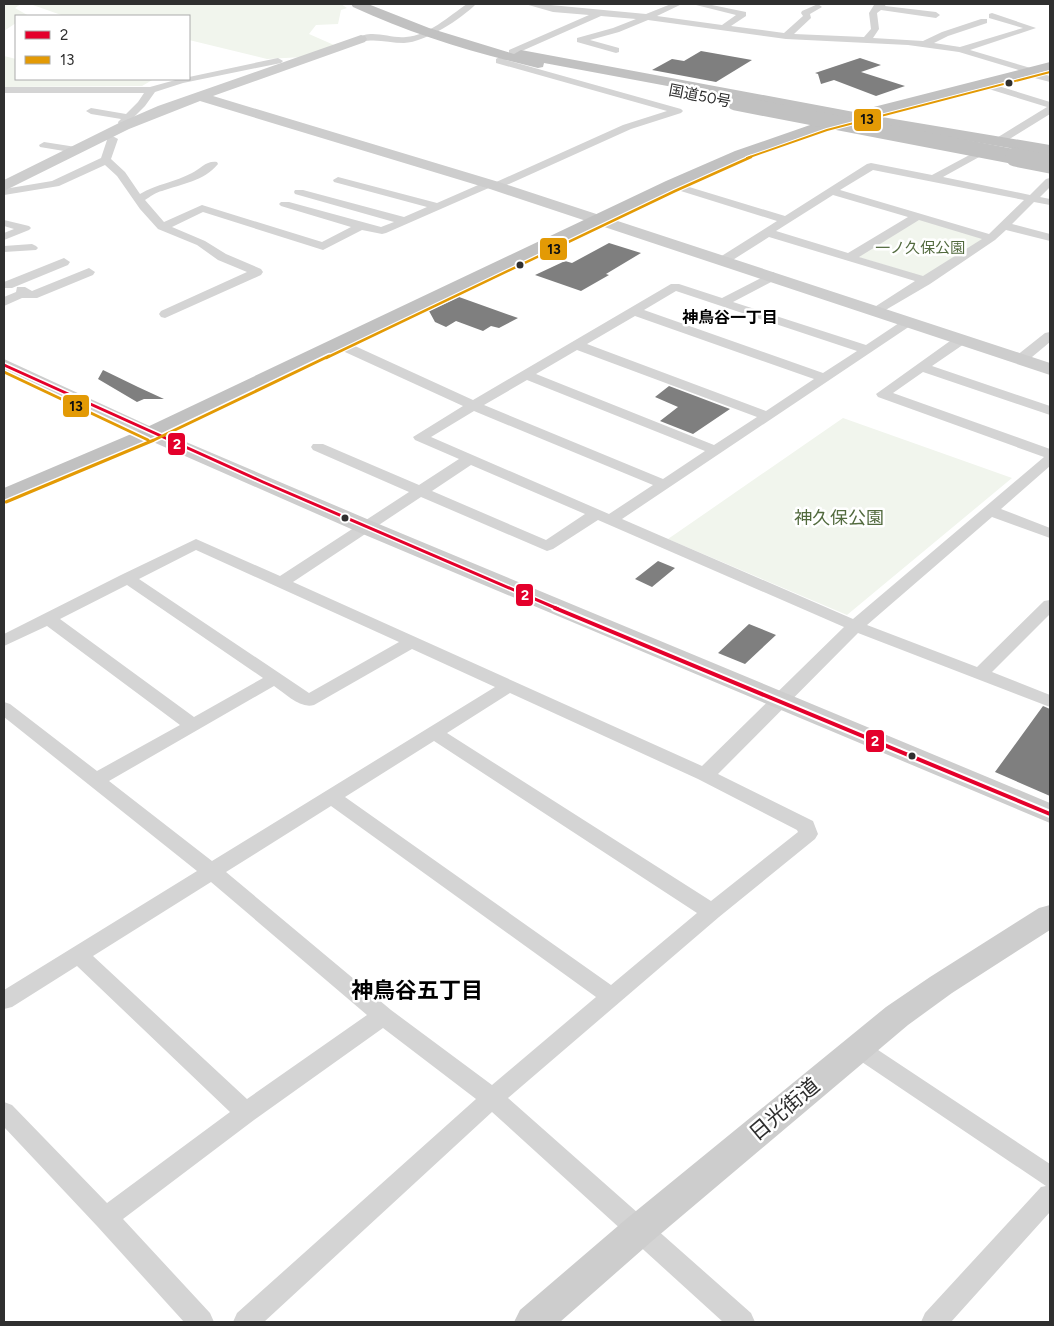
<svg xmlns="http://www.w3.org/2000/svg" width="1054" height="1326" viewBox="0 0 1054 1326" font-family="Figtree,'Noto Sans JP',sans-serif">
<rect width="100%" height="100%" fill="#fff"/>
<!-- green -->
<path fill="#f1f5ed" d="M4 4H21L15 8 29 16H16V23L4 31Z
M30 4H341L347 8 341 10 338 24 316 25 309 34 334 45 303 57 267 59 189 40V16H64Z
M4 56 16 59V79H154L142 86 4 87Z
M918 219 985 239 924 277 855 256Z
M843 418 1012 478 847 615 668 539Z"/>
<!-- building -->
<path fill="#7f7f7f" d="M701 51 752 60 716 82 652 70 672 59 684 61Z
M860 58 881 65 861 72 905 86 876 96 834 80 821 84 818 74 815 73Z
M609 243 641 253 606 274 609 275 581 291 535 275 565 261 572 263Z
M459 297 518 318 499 328 491 326 483 331 456 321 446 327 435 322 429 311Z
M103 370 138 387 164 399H144L137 402 98 379Z
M669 386 730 409 693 434 660 421 678 407 655 397Z
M658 561 675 568 652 587 635 579Z
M749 624 776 635 745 664 718 653Z
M1043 706 1050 709V796L995 772Z"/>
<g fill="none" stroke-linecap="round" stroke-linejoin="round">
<!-- street -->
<path fill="#d4d4d4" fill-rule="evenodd" d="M467 4H476C461 19 426 42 404 43 389 43 376 38 361 42L357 39C370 28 390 39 406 37 428 36 449 16 467 4Z
M525 4H540L646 14 671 4H682L657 16 722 25 736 15 692 4H707L746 12V16L731 26 784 33 803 16 801 13 802 11 818 4 822 7 810 14 811 18 794 34 864 37 871 29 869 13 874 5 886 4 885 6 936 12 940 15 936 18 881 10 877 13 879 29 873 38 923 41 942 32 981 19H987V23L948 36 934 43 960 47 1023 28 989 18V14L992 13 1036 28 970 50 1034 69 1035 72 1050 76V82L1023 75 1022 71 959 52 908 45 786 39 648 20 619 32 590 40 619 48V52L616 53 577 42V38L613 28 636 19 601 16 515 54H509V50L589 15 553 12Z
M506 53 511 56 506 60 681 109 683 111 681 113 631 129 500 188 496 189 491 187 386 233 382 234 362 230 323 250 203 212 172 227 205 241 226 254 261 269 263 272 261 275 165 318 161 317 159 314 161 311 247 272 218 260 197 245 158 229 140 209 117 176 105 165 59 186 4 195V189L52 181 101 158 107 140 100 135 105 132 118 139 111 159 125 172 140 194C157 184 175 182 192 173 200 169 207 160 217 162L218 164C204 181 182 184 162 191 156 192 150 197 145 200L164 222 202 205 322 242 351 227 281 206 279 204 281 202H289L381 227 394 222 295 194 294 192 295 190H303L404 217 427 207 334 182 333 180 338 177 437 203 485 182 489 181 494 183 623 125 667 111 496 63V59Z
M278 58 283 61 281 63 183 83 155 92 145 106 128 123V128L124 129 119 126 118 122 121 119 91 114 86 111 91 108 126 114 138 102 144 93H4V87H150L179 79H189V77Z
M982 81 1050 102V114L1003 143H995L994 141 995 139 1047 107 979 86 977 84Z
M44 142 76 147 81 150 76 153 40 147 39 145Z
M977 151 982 154 981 156 943 177 1030 195 1046 179 1050 178V187L1040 197 1050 199V205L1034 202 1012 224 1050 234V241L1006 230 995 240 930 284 877 315 871 311 873 308 915 281 769 237 728 263H720L718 260 720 257 777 221 668 187 667 185 668 183H676L785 216 867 164 871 163 932 175ZM873 170 1024 200 989 234 840 190ZM833 195 908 217 848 253 776 231ZM919 220 982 239 923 276 859 257Z
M4 220 29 226 31 228 29 230 4 240V233L14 229 4 226Z
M32 244 36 246 38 248 36 250 4 252V246Z
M64 258 70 262 68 265 12 288H4V282Z
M89 268 95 272 93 275 37 298H22L4 306V297L16 292 17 287H25L32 291Z
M773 272 779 276 777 279 733 302 866 345 905 319 910 318 916 322 622 519 853 619 1044 457 878 397 876 394 957 336H967L969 339 967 342 932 366 1050 406V415L923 372 893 393 1050 449V466L1001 509 1050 528V538L992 517 867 625 977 667 1044 601 1050 600V614L992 672 1050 695V707L858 633 718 774 813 821 818 834 815 839 719 917 508 1098 751 1313 755 1322H723L492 1112 264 1322H233L237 1313 476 1099 383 1028 254 1120 123 1219 210 1313 214 1322H184L97 1226 4 1127V1102L12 1105 107 1203 230 1112 77 966 12 1007 4 1009V990L197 871 4 717V702L10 704 97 771 180 725 47 626 4 646V634L121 575 196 539 280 576 409 492 313 450 311 447 313 444H323L419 485 459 459 415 440 413 437 463 406 334 347 332 344 334 341H344L473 400 671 284H679L722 298ZM676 291 857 351 823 373 644 310ZM635 316 814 379 766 411 587 344ZM577 350 757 417 714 445 536 374ZM527 380 705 451 663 479 484 405ZM474 411 653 485 609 514 431 437ZM471 465 585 514 546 540 432 491ZM421 497 547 551 553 549 598 520 844 627 702 766 293 582ZM196 550 399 642 309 693 139 579ZM127 585 263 678 194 717 60 619ZM412 649 495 687 212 861 109 781 274 686C286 694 300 709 314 705ZM510 693 698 779 797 830 798 832 711 901 447 733ZM434 741 697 913 611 985 345 797ZM331 806 596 997 492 1085 391 1010 226 872ZM211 882 367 1015 247 1099 93 956Z
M1050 332V342L1026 362H1016L1014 359 1016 356 1045 333Z
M858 1039 866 1042 1050 1164V1212L951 1322H921L925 1313 1041 1187 1046 1186 850 1054 847 1048 850 1042Z"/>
<!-- secondary -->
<path fill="#cdcdcd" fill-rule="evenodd" d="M361 35 365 36 367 39 365 42 213 96 502 183 1050 363V375L490 189 200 101 129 129 4 191V180L119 123 158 106Z
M4 359 158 430 374 522 1050 803V823L358 532 144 438 4 372Z
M1050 905V930L952 993 908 1025 651 1242 560 1322H514L520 1310 625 1220 886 1007 930 977 1039 908Z"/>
<!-- highway -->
<path fill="#c1c1c1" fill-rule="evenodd" d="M351 4H368L429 28 514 54 521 50 854 112 1050 62V70L876 116 1050 145V155L854 121C793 137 735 163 678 189L159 439 4 503V488L143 429 666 181 735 151 833 117 544 63 543 67 538 68C475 53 413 35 353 7Z"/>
<!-- highway-bridge-far1 -->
<path stroke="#c1c1c1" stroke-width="15" d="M735 103 1021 158"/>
<!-- highway-bridge -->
<path stroke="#c1c1c1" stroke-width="19" d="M1015 157 1050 164"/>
<!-- bus-1-far1 casing -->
<g stroke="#fff" stroke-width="6">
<path id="bus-1-far1" d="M4 365 263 482 558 609"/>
</g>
<!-- bus-1 casing -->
<g stroke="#fff" stroke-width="8">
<path id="bus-1" d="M555 608 1050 814"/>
</g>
<!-- bus-2-far2 casing -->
<g stroke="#fff" stroke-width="4">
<path id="bus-2-far2" d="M747 158 827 130 1050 72"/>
</g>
<!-- bus-2-far1 casing -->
<g stroke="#fff" stroke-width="5">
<path id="bus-2-far1" d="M326 358 675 191 751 157"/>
</g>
<!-- bus-2 casing -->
<g stroke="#fff" stroke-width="6">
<path id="bus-2" d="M4 372 148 440
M6 502 154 440 329 356"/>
</g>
<!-- bus-1-far1 -->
<use href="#bus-1-far1" stroke="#e4002b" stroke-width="3"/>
<!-- bus-1 -->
<use href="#bus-1" stroke="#e4002b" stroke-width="4"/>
<!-- bus-2-far2 -->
<use href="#bus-2-far2" stroke="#e39a05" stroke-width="2"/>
<!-- bus-2-far1 -->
<use href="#bus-2-far1" stroke="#e39a05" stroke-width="2.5"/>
<!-- bus-2 -->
<use href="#bus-2" stroke="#e39a05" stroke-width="3"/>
</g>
<!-- markers -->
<g fill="#2f2f2f" stroke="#fff" stroke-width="2">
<circle cx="1009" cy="83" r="4.5"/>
<circle cx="520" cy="265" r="4.5"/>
<circle cx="345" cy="518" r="4.5"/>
<circle cx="912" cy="756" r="4.5"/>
</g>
<g text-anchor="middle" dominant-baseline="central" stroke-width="5" stroke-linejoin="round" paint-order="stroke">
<!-- far-street labels -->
<g font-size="15" fill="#2f2f2f" stroke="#fff">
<text transform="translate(700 96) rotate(11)">国道50号</text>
</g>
<!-- far-park labels -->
<g font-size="15" fill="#526a3e" stroke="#fff">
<text x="920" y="248">一ノ久保公園</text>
</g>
<!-- far-neighbourhood labels -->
<g font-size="16" font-weight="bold" fill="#000" stroke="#fff">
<text x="730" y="317">神鳥谷一丁目</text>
</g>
<!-- park labels -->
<g font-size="18" fill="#526a3e" stroke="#fff">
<text x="839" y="518">神久保公園</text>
</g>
<!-- near-street labels -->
<g font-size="21" fill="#2f2f2f" stroke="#fff">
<text transform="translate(784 1109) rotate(-40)">日光街道</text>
</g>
<!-- near-neighbourhood labels -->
<g font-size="22" font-weight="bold" fill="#000" stroke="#fff">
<text x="417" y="990">神鳥谷五丁目</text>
</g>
</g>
<g stroke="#fff" stroke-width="2">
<rect x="853" y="108" width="29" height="24" rx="5" fill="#e39a05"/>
<rect x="539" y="237" width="29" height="24" rx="5" fill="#e39a05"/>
<rect x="62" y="394" width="28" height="24" rx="5" fill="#e39a05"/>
<rect x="167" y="432" width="19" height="24" rx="5" fill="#e4002b"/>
<rect x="515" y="583" width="19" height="24" rx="5" fill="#e4002b"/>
<rect x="865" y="729" width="20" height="24" rx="5" fill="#e4002b"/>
</g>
<g font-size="14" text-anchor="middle" font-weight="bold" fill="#fff">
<text x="177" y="449">2</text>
<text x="525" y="600">2</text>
<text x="875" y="746">2</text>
</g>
<g font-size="14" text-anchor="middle" font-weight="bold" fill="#111">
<text x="867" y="124">13</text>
<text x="554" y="254">13</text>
<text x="76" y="411">13</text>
</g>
<!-- border -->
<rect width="1054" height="1326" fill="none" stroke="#2f2f2f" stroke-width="10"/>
<!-- legend -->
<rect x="15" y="15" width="175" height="65" fill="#ffffff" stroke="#acacac"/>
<rect x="25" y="31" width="25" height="8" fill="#e4002b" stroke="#acacac"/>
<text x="60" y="40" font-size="15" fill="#2f2f2f">2</text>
<rect x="25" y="56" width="25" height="8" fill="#e39a05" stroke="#acacac"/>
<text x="60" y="65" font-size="15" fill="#2f2f2f">13</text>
</svg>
